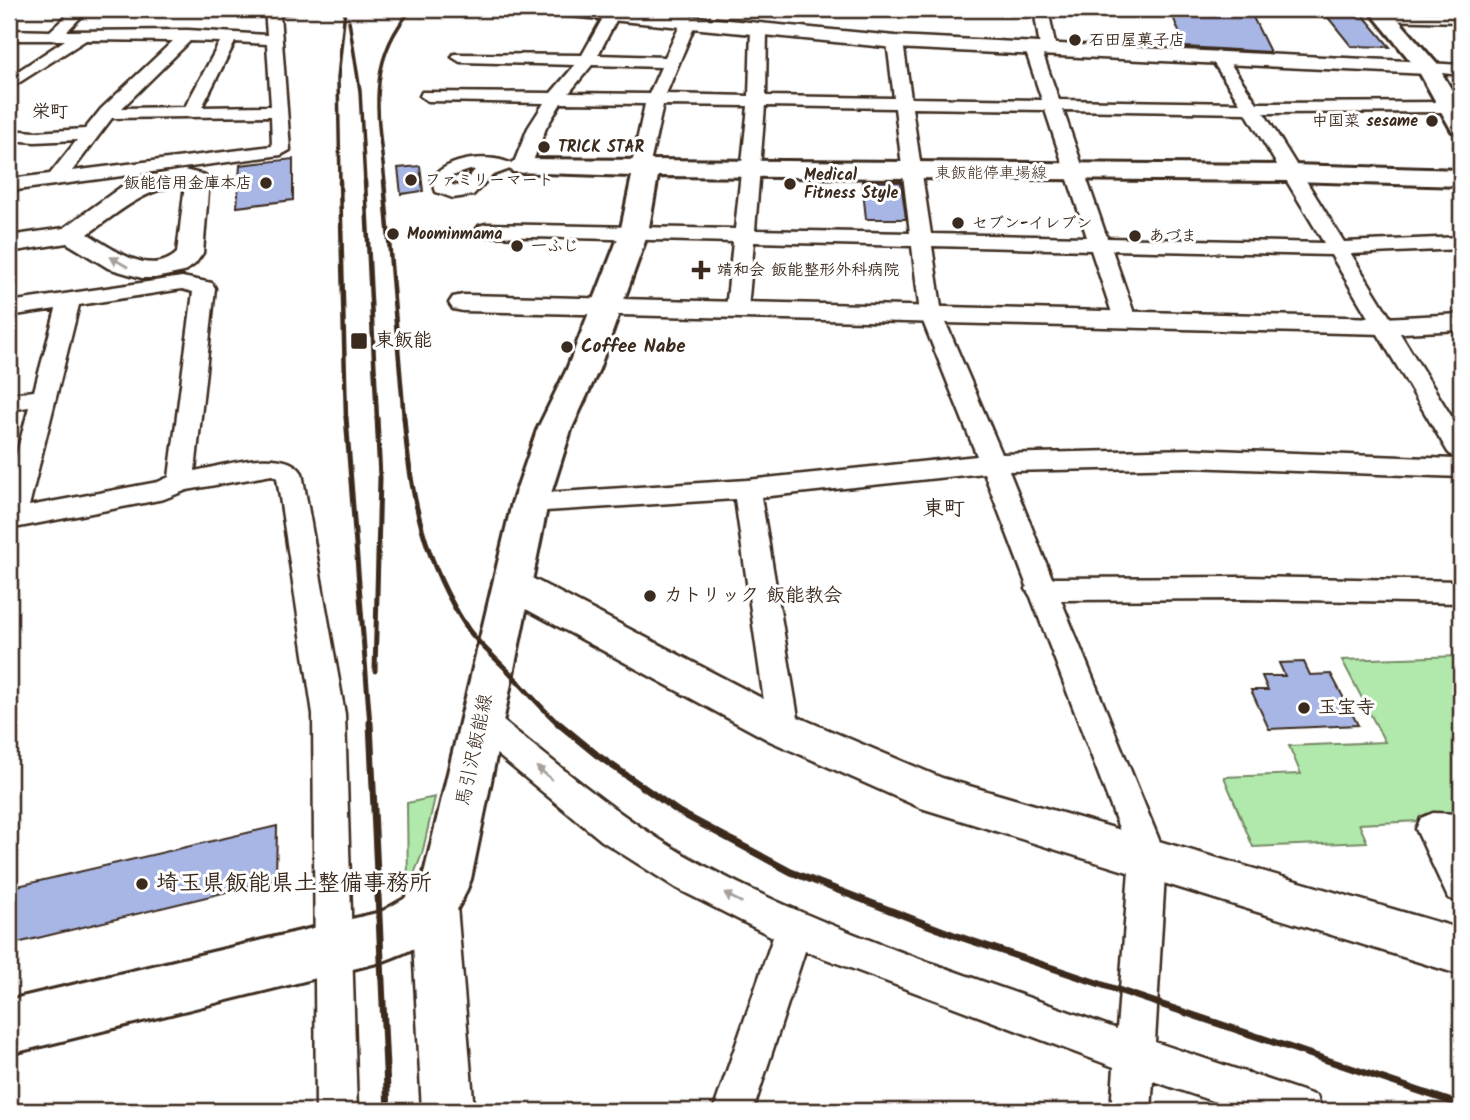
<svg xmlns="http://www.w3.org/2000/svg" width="1470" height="1120" viewBox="0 0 1470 1120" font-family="Kalam,'Klee One',sans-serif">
<rect width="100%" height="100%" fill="#fff"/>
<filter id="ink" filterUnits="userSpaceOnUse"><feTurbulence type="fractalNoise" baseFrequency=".0143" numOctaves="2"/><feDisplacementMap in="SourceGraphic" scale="14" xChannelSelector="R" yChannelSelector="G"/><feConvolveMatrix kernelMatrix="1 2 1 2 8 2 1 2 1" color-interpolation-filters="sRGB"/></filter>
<g filter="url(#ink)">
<!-- green -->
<path fill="#b1e9ac" stroke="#768a65" stroke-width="2" d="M1461 656V819L1359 824 1367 842 1253 847 1224 777 1301 774 1289 746 1385 742 1342 660Z
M435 797 422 854 408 889 407 803Z"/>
<!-- building -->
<path fill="#a8b6e6" stroke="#3b2a1e" stroke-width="2" d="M1170 9H1249L1270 52 1185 47Z
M1326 15H1363L1390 47 1351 46Z
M293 159V200L237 207 240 165Z
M420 166 423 191 401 194 398 168Z
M862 181 901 182 906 219H866Z
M1304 662 1310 675 1331 674 1358 725 1269 729 1251 690H1268L1262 676H1285L1279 663Z
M277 826 276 880 9 945V888Z"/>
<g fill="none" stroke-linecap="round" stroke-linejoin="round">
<!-- minor casing -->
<g stroke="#3b2a1e" stroke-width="5">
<path id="minor" d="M74 9H89L67 31 188 30 267 35 265 9H295L293 12 280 14 290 150 281 155 9 191V179L50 174 77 140 35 142 9 140V130L35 132 85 129 101 109 173 41 86 40 9 89V77L65 40H9V30L50 31ZM190 41 220 42 185 107 122 108ZM235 42 267 44 271 106 202 107ZM271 116 272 146 72 171 112 118Z
M608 9H622L598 55 665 57 684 17 689 15 697 20 666 94 749 96 751 28 759 23 767 28 766 96 894 98 887 42 895 37 903 42 911 98 1042 100 1025 49 1033 44 1040 47 1034 9H1048L1056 49 1048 54 1042 52 1059 100 1240 103 1209 56 1217 51 1223 53 1257 103 1449 102 1458 107 1449 112 1264 113 1344 242 1461 237V249L1351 254 1461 432V477L1190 467 1009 471 1052 578 1243 577 1461 581V603L1243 599 1061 600 1166 857 1155 1042 1317 1096 1322 1111H1242L1153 1081 1151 1111H1111L1114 1067 805 951 753 1111H713L773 937 676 888 602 841 470 732 465 722 470 712 481 709 492 712C560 766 626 824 703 865 833 935 978 978 1117 1029L1130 857 1031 597 1026 589 1027 586 984 473 761 497 800 729 795 739 784 743 773 739 768 729 735 499 530 512 521 510 517 503 521 496 530 494 747 480 977 456 920 314 912 246 754 242 748 309 745 314H729L726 309 733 242 486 236 479 234 476 230 479 226 486 224 735 229 748 106 663 105 649 168 640 174 631 168 645 104 561 103 546 128 529 171 522 173 513 168 491 176 473 195 453 198 436 192 432 179C444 158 494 152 513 165L528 128 544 103 428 101 420 96 422 92 551 93 575 65 460 62 452 57 454 54 582 55ZM592 65 661 67 649 94 569 93ZM765 106 895 108 910 233 755 230ZM912 108 1045 110 1087 237 931 234ZM1063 110 1246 113 1324 243 1107 238ZM470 170H475L461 186 452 185V176ZM932 246 1091 250 1114 319 1117 324H1133L1136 319 1112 250 1331 255 1448 452 1455 459 1190 449 1002 454 942 314Z
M1385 12 1461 13V22L1380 20 1377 17 1380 14Z
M1428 63 1461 65V75L1422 71 1420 68 1422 65Z
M182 277 212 283 215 288 195 471C222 466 285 445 302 473L345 714 357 1111H316L313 714 277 478 272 475 187 490 164 499 9 529V483L29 407 9 410V394L34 391 56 309 9 316V302ZM182 289 193 292 169 477 158 482 29 506 79 305Z
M1433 813 1461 814V903L1448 898 1416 829 1421 818Z"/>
</g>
<!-- tertiary casing -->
<g stroke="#3b2a1e" stroke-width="5">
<path id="tertiary" d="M551 9H615L895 36 1428 62 1435 64 1438 68 1435 72 1428 74 895 48 560 15 553 13Z
M184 170 205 175 209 180 203 253 195 264 184 272 155 278H142L108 268 67 243 9 252V236L64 228 121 187 147 176ZM185 184 177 253C150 278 113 249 88 234 119 212 145 188 185 184Z
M463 295 1384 318 1461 314V330L1384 334 463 311 453 309 449 303 453 297Z
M511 570 524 574 798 717 942 778 1461 929V975L921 808 770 741 498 594 493 584 498 574Z
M434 884 450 891 457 906 474 1111H422L411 906 418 891Z"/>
</g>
<!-- secondary casing -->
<g stroke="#3b2a1e" stroke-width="6">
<path id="secondary" d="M1368 9H1389L1436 63 1461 106V133L1452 131 1418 70Z
M522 159 1292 165 1461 170V186L1292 181 658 176 648 233 599 369 571 430 548 503 471 879C452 931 432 943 381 962L9 1054V1000L381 912 404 899 423 878 512 503 537 430 567 369 620 233 632 176 513 172 509 167 513 162Z"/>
</g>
<!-- minor -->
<use href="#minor" fill="#fff" fill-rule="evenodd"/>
<!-- tertiary -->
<use href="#tertiary" fill="#fff" fill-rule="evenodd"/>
<!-- secondary -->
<use href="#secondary" fill="#fff" fill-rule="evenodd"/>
<!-- rail-far3 -->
<path stroke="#3b2a1e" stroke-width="3.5" d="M349 21 360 91 365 183
M340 183 338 78 345 9
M385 183C379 118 364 63 412 9"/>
<!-- rail-far2 -->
<path stroke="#3b2a1e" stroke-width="4.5" d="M340 181 346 419
M365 181 377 419
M384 181 404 419"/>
<!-- rail-far1 -->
<path stroke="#3b2a1e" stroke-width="5" d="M346 417 370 725
M404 417C410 495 424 563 468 629 480 646 498 660 512 675 528 692 543 710 560 725
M375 671 380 478 377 417"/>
<!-- rail -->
<path stroke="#3b2a1e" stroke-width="7" d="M370 723 388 1111
M558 723 597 755 679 812 791 872 954 935 1461 1105"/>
</g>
<!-- one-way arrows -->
<defs><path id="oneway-solid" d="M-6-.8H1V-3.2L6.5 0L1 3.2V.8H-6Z" transform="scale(1.75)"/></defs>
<g fill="#a79f9a">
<use href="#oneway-solid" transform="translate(119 262) rotate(-150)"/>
<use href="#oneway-solid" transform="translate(544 773) rotate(-141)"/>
<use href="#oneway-solid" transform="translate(733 898) rotate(-153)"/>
</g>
</g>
<!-- markers -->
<g fill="#3b2a1e" stroke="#fff" stroke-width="2.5">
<circle cx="1075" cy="40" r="7"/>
<circle cx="1432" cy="121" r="7"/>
<circle cx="544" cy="147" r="7"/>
<circle cx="411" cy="180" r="7"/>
<circle cx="266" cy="183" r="7"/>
<circle cx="790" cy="184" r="7"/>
<circle cx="958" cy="223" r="7"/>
<circle cx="393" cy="234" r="7"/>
<circle cx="1135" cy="236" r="7"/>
<circle cx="517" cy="246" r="7"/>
<path d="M697.5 259.5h7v7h7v7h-7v7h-7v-7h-7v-7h7z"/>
<rect x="350" y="332" width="18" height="18" rx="3.5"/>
<circle cx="567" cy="347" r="7"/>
<circle cx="650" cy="596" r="7"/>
<circle cx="1304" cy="708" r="7"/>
<circle cx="142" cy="884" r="7"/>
</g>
<g text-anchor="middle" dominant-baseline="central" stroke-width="6" stroke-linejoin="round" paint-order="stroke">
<!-- far-poi labels -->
<g font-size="16" font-weight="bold" fill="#3b2a1e" stroke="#fff" text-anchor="start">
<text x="1089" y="40">石田屋菓子店</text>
<text x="1418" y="121" text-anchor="end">中国菜 sesame</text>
<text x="558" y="147">TRICK STAR</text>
<text x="804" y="175">Medical<tspan x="804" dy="18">Fitness Style</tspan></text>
<text x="425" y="180">ファミリーマート</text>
<text x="252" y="183" text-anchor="end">飯能信用金庫本店</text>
<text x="972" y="223">セブン-イレブン</text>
<text x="407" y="234">Moominmama</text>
<text x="1149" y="236">あづま</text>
<text x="531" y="246">一ふじ</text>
<text x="717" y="270">靖和会 飯能整形外科病院</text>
</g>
<!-- far-street labels -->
<g font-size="16" fill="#3b2a1e" stroke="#fff">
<text x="991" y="173">東飯能停車場線</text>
</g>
<!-- far-neighbourhood labels -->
<g font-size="18" font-weight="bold" fill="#3b2a1e" stroke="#fff">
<text x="50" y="112">栄町</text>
</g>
<!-- poi labels -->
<g font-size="19" font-weight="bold" fill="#3b2a1e" stroke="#fff" text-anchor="start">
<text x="375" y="341">東飯能</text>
<text x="581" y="347">Coffee Nabe</text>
<text x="664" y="596">カトリック 飯能教会</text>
<text x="1318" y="708">玉宝寺</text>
</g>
<!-- street labels -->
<g font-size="19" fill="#3b2a1e" stroke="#fff">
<text transform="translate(475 750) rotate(-78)">馬引沢飯能線</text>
</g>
<!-- neighbourhood labels -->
<g font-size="21" font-weight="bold" fill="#3b2a1e" stroke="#fff">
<text x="944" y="509">東町</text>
</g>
<!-- near-poi labels -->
<g font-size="23" font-weight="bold" fill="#3b2a1e" stroke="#fff" text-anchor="start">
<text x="156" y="884">埼玉県飯能県土整備事務所</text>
</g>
</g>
<!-- margin -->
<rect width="1470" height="1120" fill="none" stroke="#fff" stroke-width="35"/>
<rect x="18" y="18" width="1435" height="1085" fill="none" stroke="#3b2a1e" stroke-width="2.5" filter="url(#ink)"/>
</svg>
